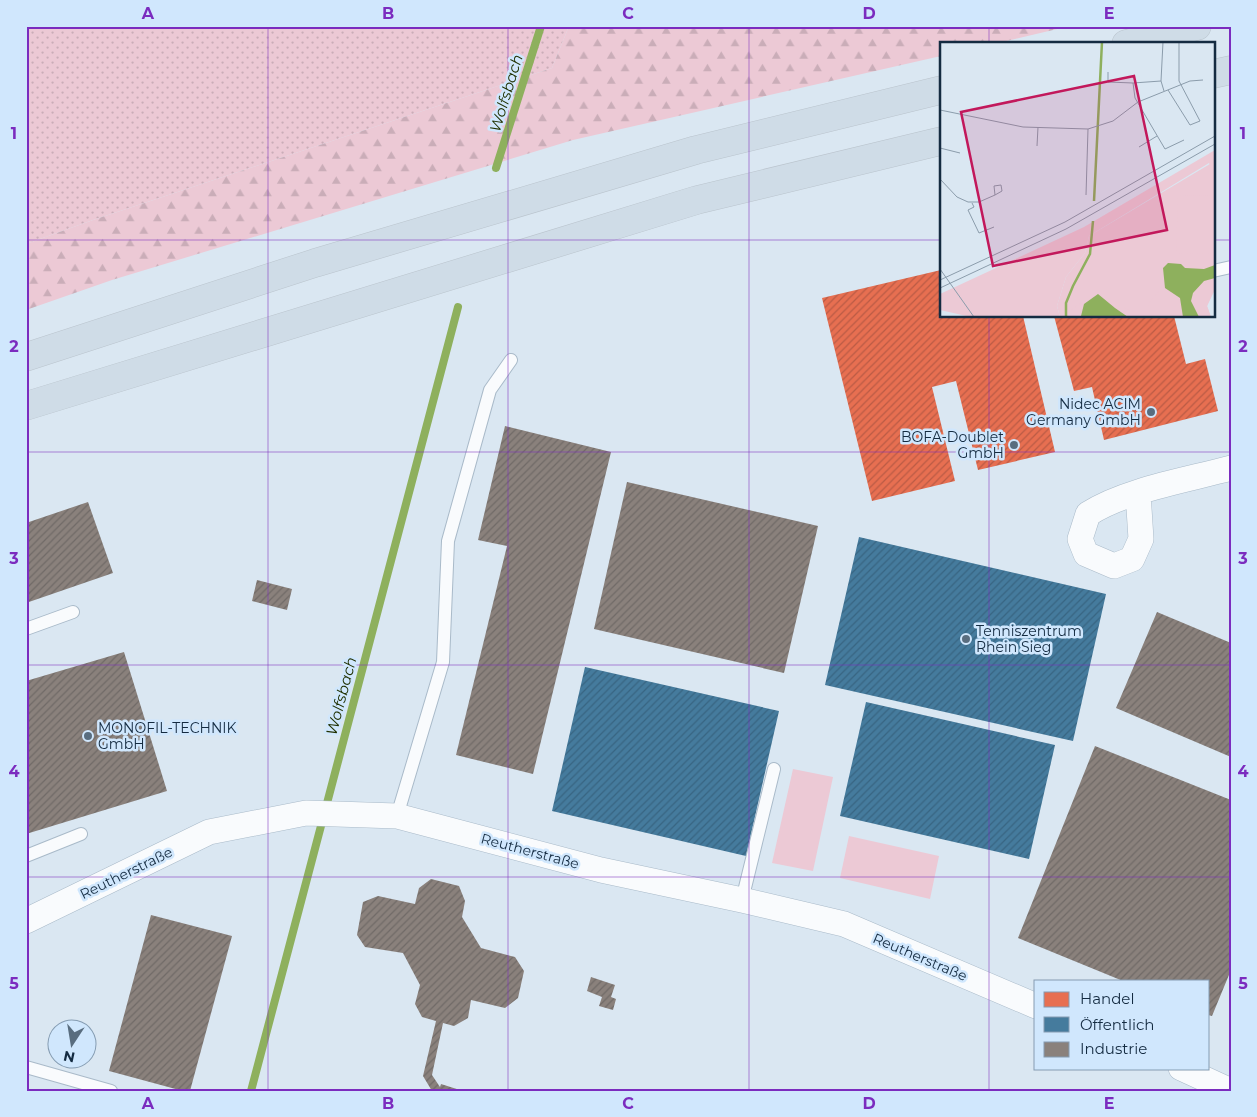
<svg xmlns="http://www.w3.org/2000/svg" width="1257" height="1117" viewBox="0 0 1257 1117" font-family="Montserrat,sans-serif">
<defs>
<pattern id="grass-dots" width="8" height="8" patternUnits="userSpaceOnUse" patternTransform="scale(1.25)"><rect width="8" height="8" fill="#ecc9d5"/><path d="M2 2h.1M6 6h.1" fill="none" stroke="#caadb8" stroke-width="1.8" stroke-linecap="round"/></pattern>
<pattern id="forest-firs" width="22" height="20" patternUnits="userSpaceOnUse" patternTransform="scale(1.25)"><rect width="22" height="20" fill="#ecc9d5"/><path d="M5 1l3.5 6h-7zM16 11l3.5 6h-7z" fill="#caadb8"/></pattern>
<pattern id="shops-hatch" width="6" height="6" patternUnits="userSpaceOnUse" patternTransform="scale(1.25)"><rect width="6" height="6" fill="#e76f51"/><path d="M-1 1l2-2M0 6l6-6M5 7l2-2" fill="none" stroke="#ba5b45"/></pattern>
<pattern id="public-hatch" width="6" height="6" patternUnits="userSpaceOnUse" patternTransform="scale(1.25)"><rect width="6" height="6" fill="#457b9d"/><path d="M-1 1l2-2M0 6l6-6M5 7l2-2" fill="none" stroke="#386582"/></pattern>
<pattern id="industry-hatch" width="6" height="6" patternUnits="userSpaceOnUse" patternTransform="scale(1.25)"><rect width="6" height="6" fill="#8a817c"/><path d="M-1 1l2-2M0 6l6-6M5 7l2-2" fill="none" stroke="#706a67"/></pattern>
</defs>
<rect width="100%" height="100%" fill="#dae7f2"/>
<!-- grass -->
<path fill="url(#grass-dots)" d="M26 26H569L552 68 93 220 26 244Z"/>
<!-- forest -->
<path fill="url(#forest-firs)" d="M569 26H1070L994 44H941V56L573 140 112 280 26 310V244L93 220 552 68Z"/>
<!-- pitch -->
<path fill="#ecc9d5" d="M793 769 833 777 813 871 772 863Z
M849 836 939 856 930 899 840 878Z"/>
<!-- shops -->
<path fill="url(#shops-hatch)" d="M941 270V316H1023L1055 452 978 470 956 381 932 387 955 481 872 501 822 298Z
M1054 316H1174L1186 364 1205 359 1218 411 1104 440 1092 387 1074 391Z"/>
<!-- public -->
<path fill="url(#public-hatch)" d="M859 537 1106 594 1073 741 825 685Z
M585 667 779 711 746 856 552 811Z
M866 702 1055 745 1029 859 840 816Z"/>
<!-- industry -->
<path fill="url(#industry-hatch)" d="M505 426 611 452 533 774 456 755 507 546 478 540Z
M627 482 818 526 784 673 594 629Z
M88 502 113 573 26 603V523Z
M257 580 292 589 287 610 252 601Z
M1157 612 1231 643V757L1116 708Z
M124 652 167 791 26 834V681Z
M1095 746 1231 800V970L1212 1016 1208 1015V981H1123L1018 938Z
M431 879 459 886 465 901 462 917 481 948 515 957 524 971 518 998 505 1008 471 1000 468 1018 454 1026 443 1023 432 1075 440 1087 441 1084 463 1091H432L423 1076 436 1021 422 1017 415 1004 420 985 403 953 365 947 357 935 363 902 378 896 415 904 419 888Z
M151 915 232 936 190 1091H183L109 1071Z
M591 977 615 985 611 997 616 999 613 1010 599 1006 602 997 587 991Z"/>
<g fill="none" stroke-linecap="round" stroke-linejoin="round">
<!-- stream -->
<path stroke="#8eb05d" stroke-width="8" d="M496 168 541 26
M251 1091 458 307"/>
<!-- service casing -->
<g stroke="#a9bac9" stroke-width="14">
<path id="service" d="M1213 271 1231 267
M26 629 73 612
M397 816 443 662 448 541 490 390 511 360
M26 856 81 834
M742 900 774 769
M26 1067 111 1091"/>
</g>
<!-- minor casing -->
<g stroke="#a9bac9" stroke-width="26">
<path id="minor" d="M1138 493 1141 539 1132 559 1114 566 1086 554 1080 539 1088 514C1125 490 1187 480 1231 468
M26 921 209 832 306 813 397 816 601 870 742 900 844 924 1036 1006
M1181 1068 1231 1091"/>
</g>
<!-- motorway casing -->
<g stroke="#bac4cd" stroke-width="29">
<path id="motorway" d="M1126 44 1197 26
M1213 74 1231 70
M26 357 315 263 696 150 941 90
M26 406 697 200 941 141"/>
</g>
<!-- service -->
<use href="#service" stroke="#f9fbfd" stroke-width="12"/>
<!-- minor -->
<use href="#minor" stroke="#f9fbfd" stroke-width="25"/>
<!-- motorway -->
<use href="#motorway" stroke="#cfdce7" stroke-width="28"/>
</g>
<!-- grid -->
<path fill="none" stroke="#7b2cbf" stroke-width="1" stroke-opacity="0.55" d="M268 26V1091M508 26V1091M749 26V1091M989 26V44M26 240H941M1213 240H1231M989 316V1091M26 452H1231M26 665H1231M26 877H1231"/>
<!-- markers -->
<g fill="#596d7f" stroke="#d0e7fd" stroke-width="2">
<circle cx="1151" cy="412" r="5"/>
<circle cx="1014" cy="445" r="5"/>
<circle cx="966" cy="639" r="5"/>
<circle cx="88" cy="736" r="5"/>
</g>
<g text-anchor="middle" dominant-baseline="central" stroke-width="5" stroke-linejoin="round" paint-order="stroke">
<!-- poi labels -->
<g font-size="14" fill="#142b41" stroke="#d0e7fd" text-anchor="end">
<text x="1141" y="404">Nidec ACIM<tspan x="1141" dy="16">Germany GmbH</tspan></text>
<text x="1004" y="437">BOFA-Doublet<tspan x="1004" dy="16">GmbH</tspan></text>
<text x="976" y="631" text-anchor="start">Tenniszentrum<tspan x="976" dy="16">Rhein Sieg</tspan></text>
<text x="98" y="728" text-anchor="start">MONOFIL-TECHNIK<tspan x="98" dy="16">GmbH</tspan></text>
</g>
<!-- street labels -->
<g font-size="14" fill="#142b41" stroke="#d0e7fd">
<text transform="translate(530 851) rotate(15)">Reutherstraße</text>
<text transform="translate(126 873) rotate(-26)">Reutherstraße</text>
<text transform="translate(920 957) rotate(23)">Reutherstraße</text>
</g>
<!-- water labels -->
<g font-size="15" font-style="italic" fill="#213102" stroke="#d0e7fd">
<text transform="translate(506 93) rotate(-73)">Wolfsbach</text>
<text transform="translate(341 696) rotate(-75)">Wolfsbach</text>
</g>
</g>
<!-- overview -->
<g transform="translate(940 42)">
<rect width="275" height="275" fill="#dae7f2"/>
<path d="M275 119V247L267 264 271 275H120L117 264 126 235 145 211 149 194Z" fill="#ecc9d5"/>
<path d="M275 108V134L269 121 149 194 145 211 126 235 117 264 120 275H31L0 268V252L144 185ZM223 226 225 246 243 261V275H210L208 262 220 248ZM270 236H275V247L267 264 271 275H259L251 259 253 251ZM142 260 144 262 141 274 147 275H122ZM180 263 196 272 205 275H188L175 266Z" fill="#ecc9d5"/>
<path d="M238 153 275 154 274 212 236 211Z" fill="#ecc9d5"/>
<path d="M228 221 241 222 245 226 264 227 275 223V236L264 239 253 251 251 259 259 275H243L240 256 225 246 223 226ZM158 252 175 266 188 275 141 274 144 262Z" fill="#8eb05d"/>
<path fill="none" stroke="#8eb05d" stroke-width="2.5" d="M154 159 162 0M126 275V261L133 244 150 212 153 179"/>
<path fill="none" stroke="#8b9cab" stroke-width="1" d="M168 30V40L193 41M221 39 223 0M228 48 250 83 260 79 239 39V0M224 49 221 39 193 41 195 56 225 107 244 98M0 68 83 85 148 87 173 79 198 60 250 39 263 38M97 104 98 85M199 105 217 94M0 106 20 111M0 137 17 155 28 160H39L55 153 62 149 61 143 54 144 55 153M146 153 148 87M32 161 34 165 28 168 39 191 54 185M0 227 34 275M0 238 125 180 275 94M0 246 126 187 275 102"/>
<path fill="#c2185b" fill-opacity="0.15" stroke="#c2185b" stroke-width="2.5" d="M194 34 227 188 53 224 21 70Z"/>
<rect width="275" height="275" fill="none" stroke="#142b41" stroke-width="2.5"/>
</g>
<!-- border -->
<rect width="1257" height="1117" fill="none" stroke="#d0e7fd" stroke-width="55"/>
<!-- legend -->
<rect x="1034" y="980" width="175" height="90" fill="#d0e7fd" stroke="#859cb2"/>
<rect x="1044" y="992" width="25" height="15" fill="#e76f51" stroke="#859cb2"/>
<text x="1080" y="1004" font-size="15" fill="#142b41">Handel</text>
<rect x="1044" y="1017" width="25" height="15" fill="#457b9d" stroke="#859cb2"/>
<text x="1080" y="1030" font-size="15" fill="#142b41">Öffentlich</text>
<rect x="1044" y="1042" width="25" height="15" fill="#8a817c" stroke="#859cb2"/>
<text x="1080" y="1054" font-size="15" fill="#142b41">Industrie</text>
<!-- north arrow -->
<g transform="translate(72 1044) rotate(192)"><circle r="24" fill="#d0e7fd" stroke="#859cb2"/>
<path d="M0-4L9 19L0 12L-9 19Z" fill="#596d7f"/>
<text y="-8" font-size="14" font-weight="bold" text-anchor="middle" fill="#142b41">N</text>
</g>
<rect x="28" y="28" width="1202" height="1062" fill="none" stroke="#7b2cbf" stroke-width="2"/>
<g font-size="16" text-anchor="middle" font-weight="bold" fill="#7b2cbf">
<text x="148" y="19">A</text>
<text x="388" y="19">B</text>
<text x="628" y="19">C</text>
<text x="869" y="19">D</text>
<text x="1109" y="19">E</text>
<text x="14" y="139">1</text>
<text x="1243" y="139">1</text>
<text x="14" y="352">2</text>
<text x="1243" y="352">2</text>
<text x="14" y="564">3</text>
<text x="1243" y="564">3</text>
<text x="14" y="777">4</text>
<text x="1243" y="777">4</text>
<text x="14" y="989">5</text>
<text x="1243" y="989">5</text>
<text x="148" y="1109">A</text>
<text x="388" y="1109">B</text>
<text x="628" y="1109">C</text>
<text x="869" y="1109">D</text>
<text x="1109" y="1109">E</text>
</g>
</svg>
